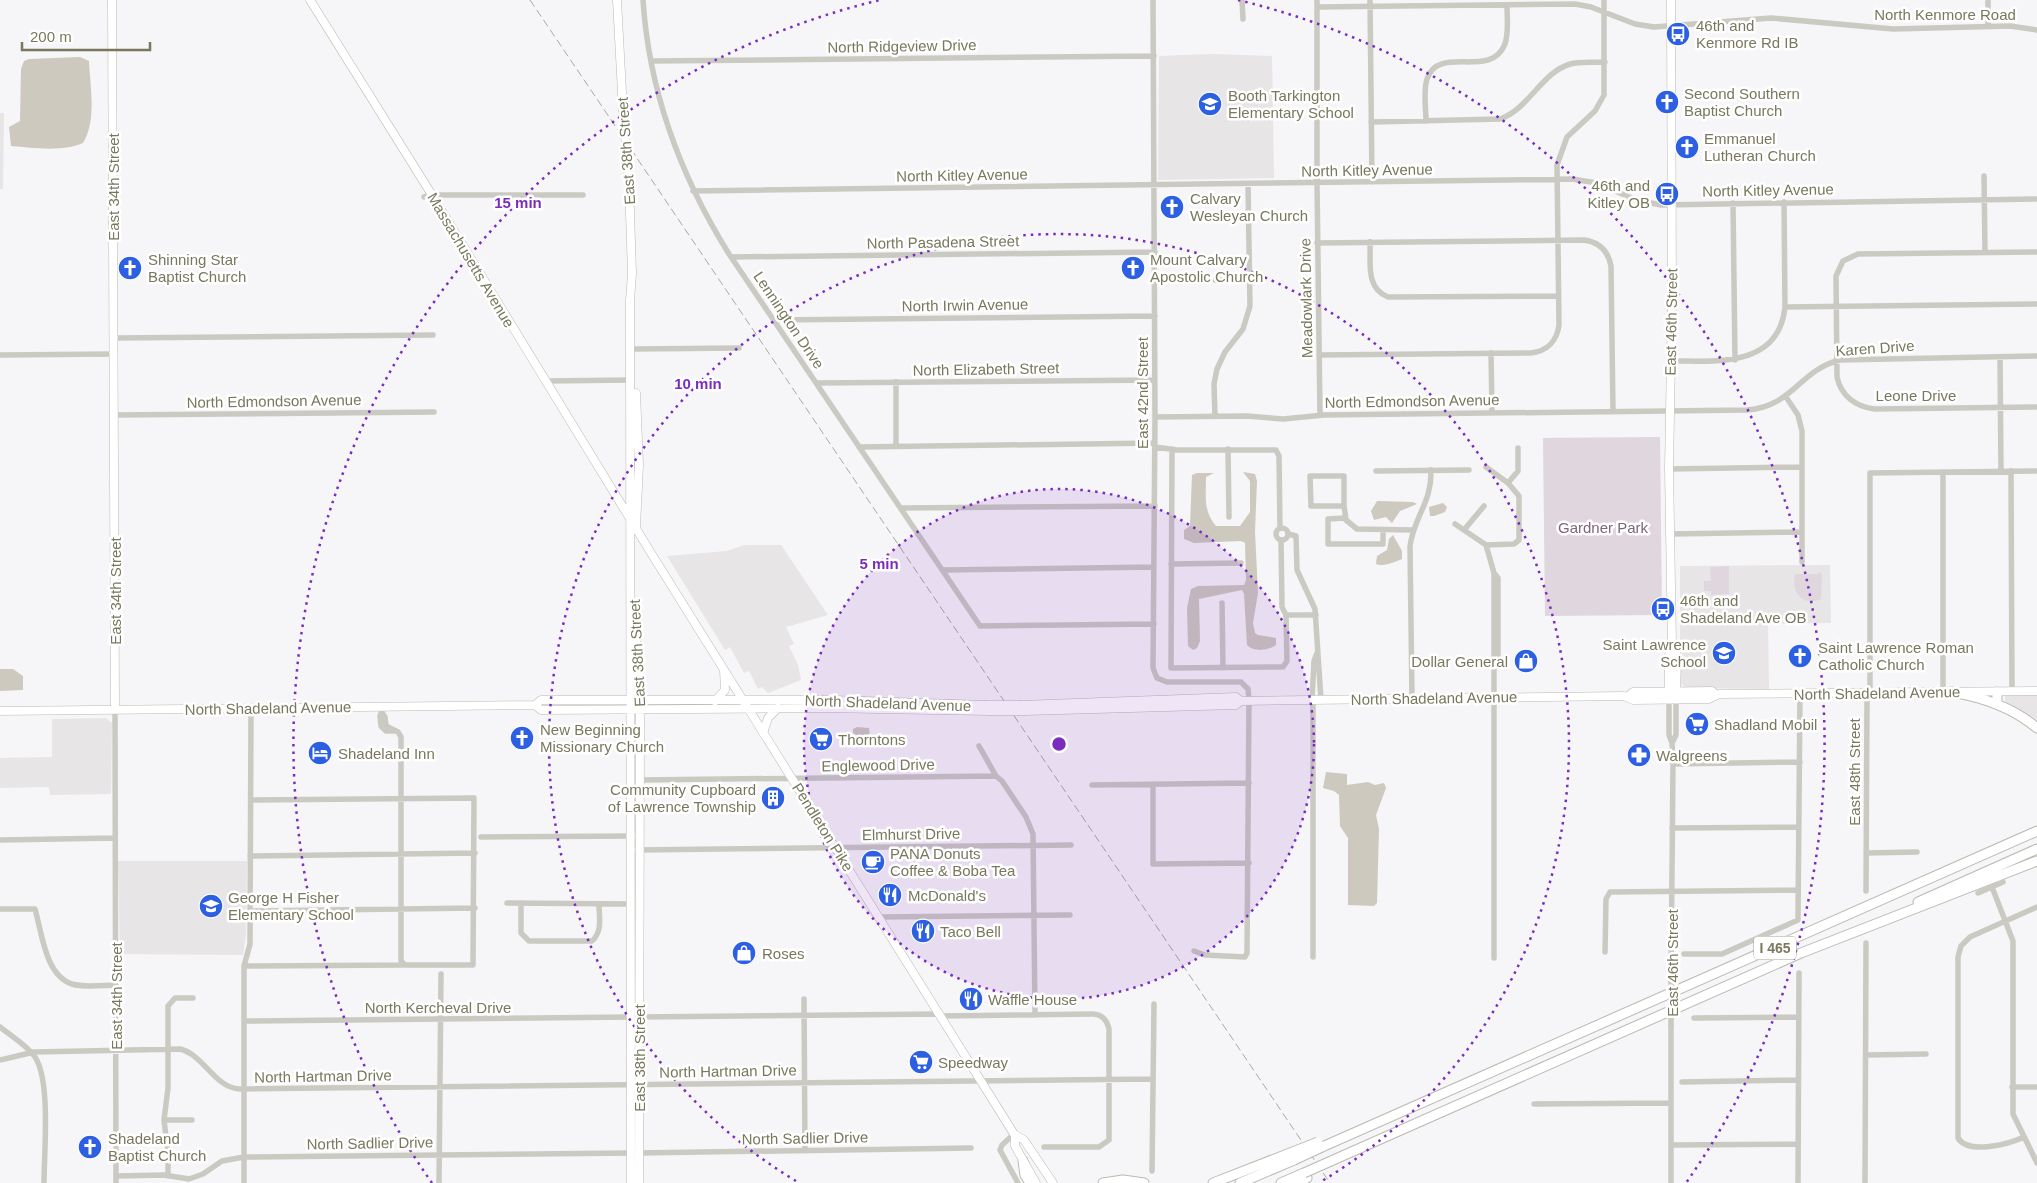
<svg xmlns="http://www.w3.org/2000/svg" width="2037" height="1183" viewBox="0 0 2037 1183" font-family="Helvetica,sans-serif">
<rect width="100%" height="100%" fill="#f6f5f8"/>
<!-- built -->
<path fill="#e7e5e5" d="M1213 54 1272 56 1274 178 1158 180 1159 56Z
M0 113H4L3 189H0Z
M745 545H781L828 615 786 627 794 644 789 646 798 665 801 680 768 693 762 687 758 689 749 671 744 673 730 647 725 650 667 556 727 551Z
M1830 565 1831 623 1768 624 1769 689 1686 688 1680 683V566Z
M2037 694V720L2005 701V695Z
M106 718 112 723 111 794 50 795 49 787 0 788V758L52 757V719Z
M118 861H247L246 934 243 955 120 954Z"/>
<!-- green -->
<path fill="#dfd6de" d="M1660 437 1662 615 1545 616 1543 438Z
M1729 566V594L1711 595V591H1704V581H1711L1710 567Z
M1820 572 1822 575 1821 599C1802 607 1791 592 1795 574H1817Z"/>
<!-- water -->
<path fill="#cdc9be" d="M80 57 89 61C90 86 97 120 83 143 62 152 34 148 11 146L9 127 20 121 21 69 24 61 29 59Z
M1243 472 1255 474 1257 481 1255 532 1258 593 1253 623 1255 633 1258 635 1276 638V645C1268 651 1253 652 1247 645L1244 594 1242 590 1199 599 1200 641 1197 648 1193 650 1188 646 1187 608 1191 589 1198 586 1244 585 1246 580 1245 543 1241 541 1194 543 1184 539V530L1190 526 1192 475 1197 473H1214L1206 477C1206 496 1203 511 1216 526H1240L1250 512V481Z
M1377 501 1413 502 1417 504 1400 511 1392 523 1386 517 1374 520 1371 511Z
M1443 503 1447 507 1445 512 1434 516H1430L1429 507Z
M1393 535 1402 551V559C1394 562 1384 567 1376 564L1377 556 1387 550 1389 539Z
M0 669H13L23 676V690L0 691Z
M857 727 869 728 870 738 860 737 853 733V729Z
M1326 772 1347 774V785L1368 782 1375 785 1384 783 1386 788 1376 815 1379 829 1377 903 1374 906 1348 905V838L1340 826 1339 795 1334 791 1323 788Z"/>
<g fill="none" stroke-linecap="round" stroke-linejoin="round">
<!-- major casing -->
<g stroke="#bbbab2" stroke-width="9">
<path id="major" d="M112 0 115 709
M310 0 432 195 651 553 1014 1134 1024 1140 1053 1183
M617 0 623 111
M1671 0 1672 302 1669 469 1672 644 1677 655 1676 699
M629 181 632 274 630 300 631 1183
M636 526 639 465 636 393
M635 608 640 718 639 1183
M1669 695V655L1672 644
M1628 696 1633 692 1712 691 1717 695
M715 701 725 690 724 670
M535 705 541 700H833L985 705
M1021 705 1236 697 1241 701 1624 696 1633 700 1709 699 1719 694 2037 691
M0 711 535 705 541 710 824 708 989 711
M1025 711 1236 705 1241 701
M763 733 768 718 778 708
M1015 1135V1146L1036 1183"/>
</g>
<!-- highway casing -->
<g stroke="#bab9b2" stroke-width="11">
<path id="highway" d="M1951 692C1983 697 2012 707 2037 728
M1997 704V692
M1918 902 2037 849
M1322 1147 2037 831
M1023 1161 1025 1175 1030 1183
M1331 1161 1801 953 2037 861
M1103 1183 1123 1180 1144 1183
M1213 1183 1290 1153
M1240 1183 1294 1160
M1281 1183 1304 1173
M1297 1183 1307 1178"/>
</g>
<!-- minor -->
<path stroke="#cacac3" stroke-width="5.5" d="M643 0C649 92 681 177 729 254L980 626 1154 624
M1153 0 1155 417 1153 668 1157 678 1167 682H1241L1248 689 1249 700 1247 953 1245 957 1205 955 1194 951
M1242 0 1243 19
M1317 0V183L1320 415
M1370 0 1372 182
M1317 7 1575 4 1591 7 1635 24 1654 27 1771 18 1893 29 2010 26 2037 30
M1988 26V0
M651 61 1154 56
M1426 121C1426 108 1423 91 1427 79 1438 44 1491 80 1505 44 1509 32 1507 17 1507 5
M1371 122 1500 119C1529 109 1541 73 1570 64 1581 61 1594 63 1605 62
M1984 176 1985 252
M693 191 1572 179 1597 183 1636 200 1661 205 2037 199
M424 197 432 195H583
M1733 203 1735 360
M1370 242C1371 262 1365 288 1388 297L1558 296
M1317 243 1584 240C1599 242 1608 250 1611 266L1613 411
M2037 252 1858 254 1843 261 1836 276 1837 377C1841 396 1856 407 1875 409L2037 407
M732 257 1155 252
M1215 280H1250
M1785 307 2037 304
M774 320 1155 316
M114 338 433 335
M635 349 739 348
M1491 353 1492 412
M0 355 114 354
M1319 355 1531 353C1547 351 1557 341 1559 325L1557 165 1567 137 1595 111 1604 95V0
M2000 357 2001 471
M1671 361C1715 361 1779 368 1785 307L1784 202
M545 381 631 380
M896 382V446
M817 383 1155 380
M1786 397 1798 415 1802 431V562
M114 415 434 412
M1215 416 1214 384 1217 369 1225 352 1243 329 1250 306 1248 184
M1155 417 1247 416 1283 419 1324 415 1747 410C1794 406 1799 370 1840 360L2037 356
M859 447 1155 443
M1155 447 1177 450H1276L1279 456 1280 528
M1172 449 1171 668 1283 667 1287 661 1286 615
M1228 449 1229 517
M1669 469 1802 467
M1376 471 1469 470
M2011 471 2012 691
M1943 472V692
M1310 476H1344V506H1311Z
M1508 483 1518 471V448
M1344 506 1346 520 1357 529 1413 530
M901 508 1155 506
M1345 518 1328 519V544H1383V530
M1455 524 1486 545 1514 544 1519 540V496L1508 483 1486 467
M1276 534a6 6 0 1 1 12 0a6 6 0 1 1-12 0Z
M1464 530 1484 506
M1288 534 1296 536 1297 570 1315 609 1321 700
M1670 534 1802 532
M1281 540 1282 607 1286 615
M1486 545 1494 573 1498 578V655L1495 662
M1171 564 1241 563
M943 570 1154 567
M1222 603 1223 668
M1286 615H1316
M1412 699 1410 546C1414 516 1432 503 1431 470
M1669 699V735L1672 743 1673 764 1671 979
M1312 700 1314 661 1317 653
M115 709 116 1183
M382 711 380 716 381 726 386 731H395
M1672 743 1676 735V699
M979 746 996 776 1002 781 1026 817 1033 834 1035 1015
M1673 764 1800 762
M640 780 996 776
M1153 784V864L1249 863
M1092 785 1249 783
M251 800C325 799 400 799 474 798L473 965H405L401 961V737L398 732 386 726 385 717 382 713
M1672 828 1799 827
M481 837 639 836
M0 840 115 838
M636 850 1071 845
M1866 853 1917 852
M250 856 475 853
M1992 887 2013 941V1114L2037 1163
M1866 891 1867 698 1870 688V473L2037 471
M1978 893 2003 882
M507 903 632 904
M521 903V933L529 941H592C603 931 599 917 599 904
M0 909H35C42 933 45 975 72 984 85 988 103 985 116 985
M250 911 475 908
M879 917 1070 915
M1605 952 1606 899 1610 892 1798 890
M1684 954H1722L1798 920 1800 694
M1313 957V700
M1494 958V573
M244 966 403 965
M804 999 805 1151
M941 1016 1092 1014C1102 1014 1107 1020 1109 1029V1140L1099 1147H1044
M639 1017 939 1014
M1694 1018 1799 1017
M244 1021 631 1017
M0 1027C11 1036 27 1045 35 1057 51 1081 44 1153 44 1183
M1866 1055 1926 1054
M0 1060 34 1052 180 1049C204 1055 214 1087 239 1089L1152 1079
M1682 1082 1798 1080
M2012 1087H2037
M1534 1104 1671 1103
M164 1120H192
M1014 1134 1002 1145 1000 1150 1018 1183
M2024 1137C2009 1144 1968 1155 1958 1138V957L1961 946 1970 937 2037 907
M1671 1145 1798 1144
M639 1153 971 1148
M1152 1171 1154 1004
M116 1176 164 1175 189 1179 203 1174 222 1161 244 1157 631 1153
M168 1176V1153L164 1120 168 1088V1006L175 998H193
M244 1183V966L250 944 251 708
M439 1183 441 974
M1671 1183V1026
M1798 1183 1799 973
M1865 1183 1866 943"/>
<!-- major -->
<use href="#major" stroke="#fff" stroke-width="8"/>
<!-- highway -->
<use href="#highway" stroke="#fff" stroke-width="9"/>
<!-- rail -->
<path stroke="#abaa9e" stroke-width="1" stroke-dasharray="8 4" stroke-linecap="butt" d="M530 0 1330 1183"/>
<!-- major-bridge casing -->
<g stroke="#bbbab2" stroke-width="9" stroke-linecap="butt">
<path id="major-bridge" d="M623 111 629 181
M985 705H1021
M989 711H1025"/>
</g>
<!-- highway-bridge casing -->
<g stroke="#bab9b2" stroke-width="11" stroke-linecap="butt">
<path id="highway-bridge" d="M1290 1153 1318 1142
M1294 1160 1322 1147
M1304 1173 1331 1161"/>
</g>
<!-- minor-bridge -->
<path stroke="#cacac3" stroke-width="5.5" d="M1671 1026V979"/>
<!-- major-bridge -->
<use href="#major-bridge" stroke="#fff" stroke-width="8"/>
<!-- highway-bridge -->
<use href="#highway-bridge" stroke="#fff" stroke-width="9"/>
</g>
<!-- distance rings -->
<circle cx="1059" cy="744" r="255" fill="#7b2cbf" fill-opacity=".12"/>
<g fill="none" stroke="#7b2cbf" stroke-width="2.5" stroke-dasharray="2.5 5">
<circle cx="1059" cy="744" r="255"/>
<path d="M796 1181A510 510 0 1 1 1322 1181"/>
<path d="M432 1183A765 765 0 0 1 880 0M1238 0A765 765 0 0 1 1686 1183"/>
</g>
<!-- icons -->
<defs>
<g id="bus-disc" transform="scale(1.25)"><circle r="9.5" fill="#2c5fe1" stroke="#fff"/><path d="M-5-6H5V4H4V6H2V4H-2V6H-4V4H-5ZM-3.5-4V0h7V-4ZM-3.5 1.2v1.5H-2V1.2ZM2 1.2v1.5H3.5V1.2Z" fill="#fff"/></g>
<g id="church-disc" transform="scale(1.25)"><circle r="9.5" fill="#2c5fe1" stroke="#fff"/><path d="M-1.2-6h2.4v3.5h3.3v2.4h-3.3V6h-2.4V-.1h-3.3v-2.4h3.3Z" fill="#fff"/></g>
<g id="school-disc" transform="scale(1.25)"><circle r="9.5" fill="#2c5fe1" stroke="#fff"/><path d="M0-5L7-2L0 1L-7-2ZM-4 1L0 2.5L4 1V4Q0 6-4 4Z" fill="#fff"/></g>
<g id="shop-disc" transform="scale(1.25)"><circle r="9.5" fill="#2c5fe1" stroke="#fff"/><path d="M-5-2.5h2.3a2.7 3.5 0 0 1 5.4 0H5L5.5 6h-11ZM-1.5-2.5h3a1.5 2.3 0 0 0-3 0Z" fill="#fff"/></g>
<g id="supermarket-disc" transform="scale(1.25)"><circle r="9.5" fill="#2c5fe1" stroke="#fff"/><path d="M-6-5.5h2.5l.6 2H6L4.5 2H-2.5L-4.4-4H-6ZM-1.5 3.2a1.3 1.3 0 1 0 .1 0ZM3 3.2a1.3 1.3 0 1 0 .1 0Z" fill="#fff"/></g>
<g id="hotel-disc" transform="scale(1.25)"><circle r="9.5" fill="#2c5fe1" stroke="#fff"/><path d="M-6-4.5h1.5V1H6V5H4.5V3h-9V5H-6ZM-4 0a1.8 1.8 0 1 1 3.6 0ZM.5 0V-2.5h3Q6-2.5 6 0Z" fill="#fff"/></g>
<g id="pharmacy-disc" transform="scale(1.25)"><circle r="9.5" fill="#2c5fe1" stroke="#fff"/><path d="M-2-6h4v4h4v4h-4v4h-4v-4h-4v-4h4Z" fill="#fff"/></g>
<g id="building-disc" transform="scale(1.25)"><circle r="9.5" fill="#2c5fe1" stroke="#fff"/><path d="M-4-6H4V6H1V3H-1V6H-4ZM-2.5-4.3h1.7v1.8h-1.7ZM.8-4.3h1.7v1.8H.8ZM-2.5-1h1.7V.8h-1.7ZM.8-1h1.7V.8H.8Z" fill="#fff"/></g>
<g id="cafe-disc" transform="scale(1.25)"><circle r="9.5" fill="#2c5fe1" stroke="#fff"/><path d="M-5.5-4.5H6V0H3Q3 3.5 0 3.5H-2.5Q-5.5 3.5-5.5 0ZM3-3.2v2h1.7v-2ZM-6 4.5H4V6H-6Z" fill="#fff"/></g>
<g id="restaurant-disc" transform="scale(1.25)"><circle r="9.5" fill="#2c5fe1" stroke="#fff"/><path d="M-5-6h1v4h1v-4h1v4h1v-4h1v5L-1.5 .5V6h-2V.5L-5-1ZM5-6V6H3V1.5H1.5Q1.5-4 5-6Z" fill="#fff"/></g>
</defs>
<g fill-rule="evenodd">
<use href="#bus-disc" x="1678" y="34"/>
<use href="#church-disc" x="1667" y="102"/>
<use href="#school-disc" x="1210" y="104"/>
<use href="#church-disc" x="1687" y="147"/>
<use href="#bus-disc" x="1667" y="194"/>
<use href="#church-disc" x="1172" y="207"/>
<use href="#church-disc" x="130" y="268"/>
<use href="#church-disc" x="1133" y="268"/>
<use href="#bus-disc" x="1663" y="609"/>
<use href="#school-disc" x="1724" y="653"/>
<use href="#church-disc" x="1800" y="656"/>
<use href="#shop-disc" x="1526" y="661"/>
<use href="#supermarket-disc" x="1697" y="724"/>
<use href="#church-disc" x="522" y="738"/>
<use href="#supermarket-disc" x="821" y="739"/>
<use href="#hotel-disc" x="320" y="753"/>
<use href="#pharmacy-disc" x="1639" y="755"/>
<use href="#building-disc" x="773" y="798"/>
<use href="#cafe-disc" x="873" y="862"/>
<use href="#restaurant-disc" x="890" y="895"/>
<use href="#school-disc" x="211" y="906"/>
<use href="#restaurant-disc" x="923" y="931"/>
<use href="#shop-disc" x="744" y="953"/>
<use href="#restaurant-disc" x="971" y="999"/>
<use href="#supermarket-disc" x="921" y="1062"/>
<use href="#church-disc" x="90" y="1147"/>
</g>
<g text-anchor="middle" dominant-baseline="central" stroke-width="5" stroke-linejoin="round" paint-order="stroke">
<!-- shield labels -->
<rect fill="#fff" stroke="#a1a08e" stroke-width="1" x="1754" y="936.5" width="42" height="23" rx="4"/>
<g font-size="14" font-weight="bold" fill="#79785e">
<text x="1775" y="948">I 465</text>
</g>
<!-- street labels -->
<g font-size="15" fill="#79785e" stroke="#fff">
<text x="1945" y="14">North Kenmore Road</text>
<text transform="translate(902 46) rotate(-1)">North Ridgeview Drive</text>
<text transform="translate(626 151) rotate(-94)">East 38th Street</text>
<text transform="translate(1367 170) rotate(-1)">North Kitley Avenue</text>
<text transform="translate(962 175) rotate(-1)">North Kitley Avenue</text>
<text transform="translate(113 187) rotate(-90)">East 34th Street</text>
<text transform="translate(1768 190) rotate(-1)">North Kitley Avenue</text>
<text transform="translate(943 242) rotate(-1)">North Pasadena Street</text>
<text transform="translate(471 260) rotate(59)">Massachusetts Avenue</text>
<text transform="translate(1306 298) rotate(-91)">Meadowlark Drive</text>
<text transform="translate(965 305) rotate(-1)">North Irwin Avenue</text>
<text transform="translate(789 320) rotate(56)">Lennington Drive</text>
<text transform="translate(1671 322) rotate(-89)">East 46th Street</text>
<text transform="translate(1875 348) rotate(-4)">Karen Drive</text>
<text transform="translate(986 369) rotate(-1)">North Elizabeth Street</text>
<text transform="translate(1142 393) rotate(-90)">East 42nd Street</text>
<text x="1916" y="395">Leone Drive</text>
<text transform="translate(274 401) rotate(-1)">North Edmondson Avenue</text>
<text transform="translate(1412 401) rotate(-1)">North Edmondson Avenue</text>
<text transform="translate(115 591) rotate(-90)">East 34th Street</text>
<text transform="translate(637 653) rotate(-93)">East 38th Street</text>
<text transform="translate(1877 693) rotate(-1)">North Shadeland Avenue</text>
<text transform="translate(1434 698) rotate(-1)">North Shadeland Avenue</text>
<text transform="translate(888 703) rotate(2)">North Shadeland Avenue</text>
<text transform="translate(268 708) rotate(-1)">North Shadeland Avenue</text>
<text transform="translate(878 765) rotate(-1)">Englewood Drive</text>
<text transform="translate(1854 772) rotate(-90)">East 48th Street</text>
<text transform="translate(823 827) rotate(58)">Pendleton Pike</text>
<text transform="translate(911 834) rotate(-1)">Elmhurst Drive</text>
<text transform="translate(1672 963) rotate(-90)">East 46th Street</text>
<text transform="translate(116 996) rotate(-90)">East 34th Street</text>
<text x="438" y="1007">North Kercheval Drive</text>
<text transform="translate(639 1058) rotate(-90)">East 38th Street</text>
<text transform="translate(728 1071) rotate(-1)">North Hartman Drive</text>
<text transform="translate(323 1076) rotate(-1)">North Hartman Drive</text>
<text transform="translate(805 1138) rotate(-1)">North Sadlier Drive</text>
<text transform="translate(370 1143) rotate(-1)">North Sadlier Drive</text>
</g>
<!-- poi labels -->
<g font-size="15" fill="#79785e" stroke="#fff" text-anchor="start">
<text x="1696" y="25">46th and<tspan x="1696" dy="17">Kenmore Rd IB</tspan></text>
<text x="1684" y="93">Second Southern<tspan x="1684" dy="17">Baptist Church</tspan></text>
<text x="1228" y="95">Booth Tarkington<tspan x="1228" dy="17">Elementary School</tspan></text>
<text x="1704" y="138">Emmanuel<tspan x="1704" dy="17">Lutheran Church</tspan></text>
<text x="1650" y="185" text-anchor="end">46th and<tspan x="1650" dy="17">Kitley OB</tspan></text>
<text x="1190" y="198">Calvary<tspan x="1190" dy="17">Wesleyan Church</tspan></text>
<text x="148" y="259">Shinning Star<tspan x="148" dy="17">Baptist Church</tspan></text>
<text x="1150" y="259">Mount Calvary<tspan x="1150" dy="17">Apostolic Church</tspan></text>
<text x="1680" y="600">46th and<tspan x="1680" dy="17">Shadeland Ave OB</tspan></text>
<text x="1706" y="644" text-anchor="end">Saint Lawrence<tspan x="1706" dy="17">School</tspan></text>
<text x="1818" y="647">Saint Lawrence Roman<tspan x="1818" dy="17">Catholic Church</tspan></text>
<text x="1508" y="661" text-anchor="end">Dollar General</text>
<text x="1714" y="724">Shadland Mobil</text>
<text x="540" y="729">New Beginning<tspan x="540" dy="17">Missionary Church</tspan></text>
<text x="838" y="739">Thorntons</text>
<text x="338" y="753">Shadeland Inn</text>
<text x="1656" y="755">Walgreens</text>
<text x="756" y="789" text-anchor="end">Community Cupboard<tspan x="756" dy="17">of Lawrence Township</tspan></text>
<text x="890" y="853">PANA Donuts<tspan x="890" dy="17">Coffee &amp; Boba Tea</tspan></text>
<text x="908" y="895">McDonald's</text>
<text x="228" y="897">George H Fisher<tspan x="228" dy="17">Elementary School</tspan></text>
<text x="940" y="931">Taco Bell</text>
<text x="762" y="953">Roses</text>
<text x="988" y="999">Waffle House</text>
<text x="938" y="1062">Speedway</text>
<text x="108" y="1138">Shadeland<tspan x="108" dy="17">Baptist Church</tspan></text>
</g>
<!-- park labels -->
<g font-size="15" fill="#7d6676" stroke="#fff">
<text x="1603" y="527">Gardner Park</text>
</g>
</g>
<circle cx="1059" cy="744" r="8" fill="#7b2cbf" stroke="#fff" stroke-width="2.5"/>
<g font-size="15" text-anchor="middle" font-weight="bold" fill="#7b2cbf" stroke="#fff" stroke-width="5" stroke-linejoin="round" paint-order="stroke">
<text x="518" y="208">15 min</text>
<text x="698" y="389">10 min</text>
<text x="879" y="569">5 min</text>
</g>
<!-- scale -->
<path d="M22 42v8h128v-8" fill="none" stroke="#79785e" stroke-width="2.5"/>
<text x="30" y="42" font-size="15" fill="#79785e" stroke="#ffffff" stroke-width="4" paint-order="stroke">200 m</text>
</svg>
